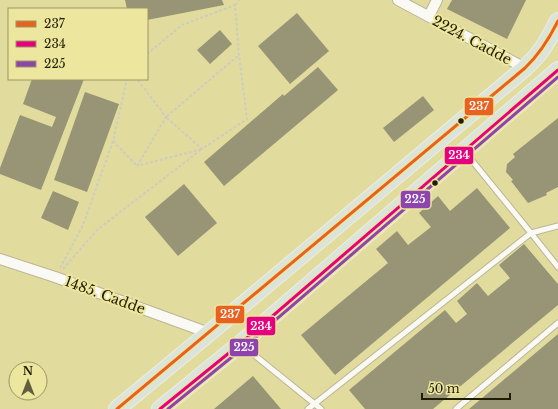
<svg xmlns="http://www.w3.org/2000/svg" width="558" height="409" viewBox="0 0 558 409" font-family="'Libre Baskerville',serif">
<rect width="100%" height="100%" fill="#dcd7b0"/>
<!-- built -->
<path fill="#e2db9e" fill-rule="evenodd" d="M0 0H558V409H0ZM9 9H147V79H9ZM16 369H40V393H16Z"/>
<!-- building -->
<path fill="#989476" d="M125 0H222L224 5 147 20V9H127Z
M452 0H526L507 39 447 9Z
M297 13 329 51 290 84 258 46Z
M220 30 232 44 210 64 197 50Z
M318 67 338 90 224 186 204 162 283 94 284 96Z
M32 79H84L41 190 0 174V168L20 115 52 127 56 117 23 104Z
M85 92 119 104 87 192 54 180Z
M423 96 434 110 394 142 383 128Z
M558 118V187L546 193 547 195 528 203 511 181 513 180 506 172 507 164 515 157 513 154Z
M184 184 217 223 178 256 145 217Z
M477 188 510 228 335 375 301 335 388 263 376 249 397 231 408 245 431 227 419 213 438 196 450 211Z
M53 191 79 202 68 230 41 218Z
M524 244 558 284V305L433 409H365L349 390 445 310 456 323 467 314 457 301 477 283 488 296 510 278 499 265Z
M558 334V409H469Z
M253 376 281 409H214Z"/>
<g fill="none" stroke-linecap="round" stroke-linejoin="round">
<!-- service casing -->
<g stroke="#b9b696" stroke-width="7">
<path id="service" d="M465 152 531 233 558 267
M242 345 321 409
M308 409 531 233 558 226
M456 409 558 323"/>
</g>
<!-- minor casing -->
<g stroke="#b9b696" stroke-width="12">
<path id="minor" d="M398 0 525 68
M429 16 437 0
M0 259 55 277 209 333"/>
</g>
<!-- primary casing -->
<g stroke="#efeddb" stroke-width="18">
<path id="primary" d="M117 409 209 333 525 68C542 53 548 40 558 21
M160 409 240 344 558 70"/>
</g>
<!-- path -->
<path stroke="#ceccbf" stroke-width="2" stroke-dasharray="3 2" stroke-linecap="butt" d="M235 5 239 0
M147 54 182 25 235 5 239 55 247 119 202 149 166 117 239 55
M113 141 137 166
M137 166 166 117 137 79
M60 268 83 225 113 141 127 79
M63 269 97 230 202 149 137 166"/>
<!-- service -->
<use href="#service" stroke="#faf9f3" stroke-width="5"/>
<!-- minor -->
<use href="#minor" stroke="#faf9f3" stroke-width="10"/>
<!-- primary -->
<use href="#primary" stroke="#dae4da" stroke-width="16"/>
<!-- bus-1 casing -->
<g stroke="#ede69f" stroke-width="6">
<path id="bus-1" d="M117 409 525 68C540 54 549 39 558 21"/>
</g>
<!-- bus-2 casing -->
<g stroke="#ede69f" stroke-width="6">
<path id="bus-2" d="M160 409 240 344 558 70"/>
</g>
<!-- bus-3 casing -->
<g stroke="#ede69f" stroke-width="6">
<path id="bus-3" d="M168 409 243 348 558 77"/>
</g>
<!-- bus-1 -->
<use href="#bus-1" stroke="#e86120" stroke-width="3"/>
<!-- bus-2 -->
<use href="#bus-2" stroke="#e5007d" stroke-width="3"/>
<!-- bus-3 -->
<use href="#bus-3" stroke="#8e44ad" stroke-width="3"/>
</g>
<!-- markers -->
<g fill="#211d02" stroke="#ede69f" stroke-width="1.5">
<circle cx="461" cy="121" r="3.5"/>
<circle cx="435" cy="183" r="3.5"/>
</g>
<g text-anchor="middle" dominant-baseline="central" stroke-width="4" stroke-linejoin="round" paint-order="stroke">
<!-- street labels -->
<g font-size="14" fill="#211d02" stroke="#ede69f">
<text transform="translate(472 40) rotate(28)">2224. Cadde</text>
<text transform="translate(105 295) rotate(20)">1485. Cadde</text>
</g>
</g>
<g stroke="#ede69f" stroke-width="1.5">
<rect x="464" y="97" width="30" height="19" rx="4" fill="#e86120"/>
<rect x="444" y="146" width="30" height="19" rx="4" fill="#e5007d"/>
<rect x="400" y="190" width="31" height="19" rx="4" fill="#8e44ad"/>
<rect x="215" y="305" width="30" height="19" rx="4" fill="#e86120"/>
<rect x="246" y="316" width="30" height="20" rx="4" fill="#e5007d"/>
<rect x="229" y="338" width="30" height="19" rx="4" fill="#8e44ad"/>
</g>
<g font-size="11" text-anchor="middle" font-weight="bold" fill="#fff">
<text x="479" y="110">237</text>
<text x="459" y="159">234</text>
<text x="415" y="203">225</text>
<text x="230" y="318">237</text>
<text x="261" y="330">234</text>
<text x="244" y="351">225</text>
</g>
<!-- legend -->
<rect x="8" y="8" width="140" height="72" fill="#ede69f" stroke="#9b9660"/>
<rect x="16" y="21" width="20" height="6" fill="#e86120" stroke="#9b9660"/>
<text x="44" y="28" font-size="12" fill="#211d02">237</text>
<rect x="16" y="41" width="20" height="6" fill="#e5007d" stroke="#9b9660"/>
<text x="44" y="48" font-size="12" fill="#211d02">234</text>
<rect x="16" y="61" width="20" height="6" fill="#8e44ad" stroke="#9b9660"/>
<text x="44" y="68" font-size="12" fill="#211d02">225</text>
<!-- north arrow -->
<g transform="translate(28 381)"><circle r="19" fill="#ede69f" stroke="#9b9660"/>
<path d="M0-3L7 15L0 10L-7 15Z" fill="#625e3f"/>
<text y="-6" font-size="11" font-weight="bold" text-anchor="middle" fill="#211d02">N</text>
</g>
<!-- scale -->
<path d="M422 393v6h88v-6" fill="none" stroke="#211d02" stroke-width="2"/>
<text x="428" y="393" font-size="12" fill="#211d02" stroke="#ede69f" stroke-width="3" paint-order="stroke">50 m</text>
</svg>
